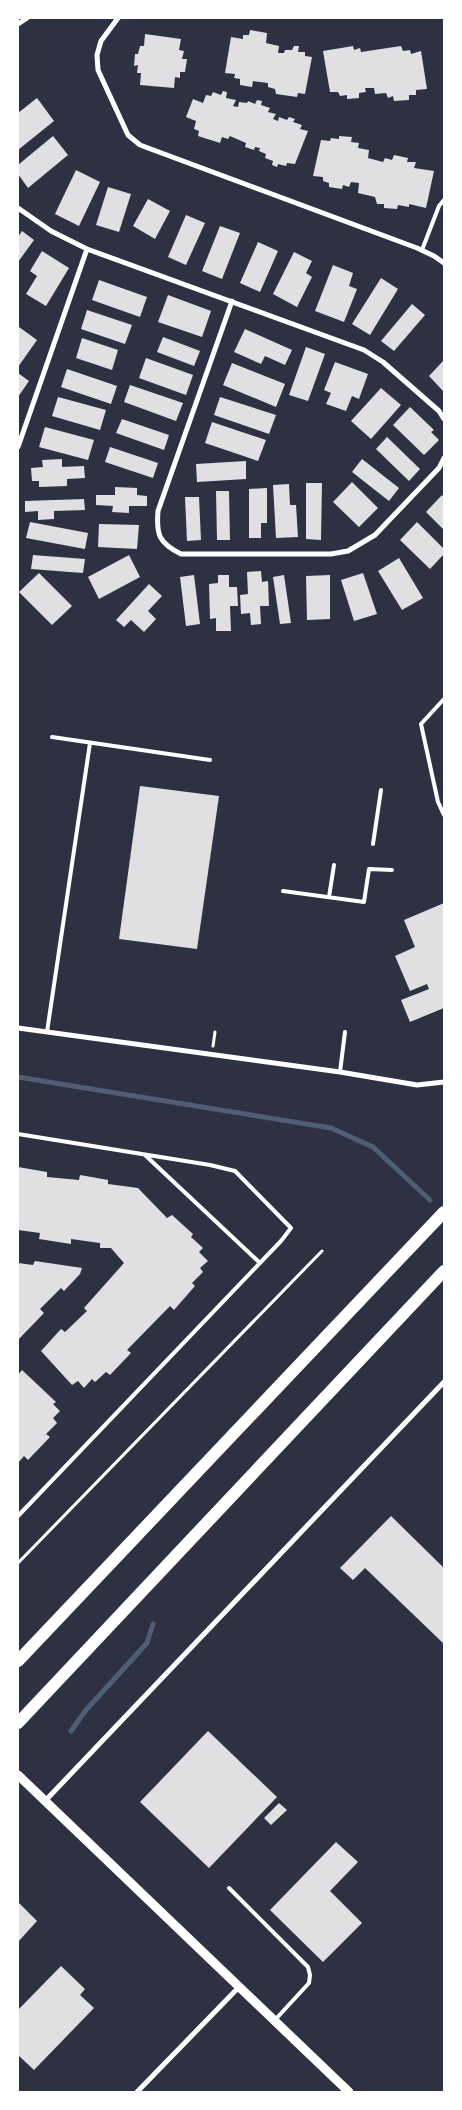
<svg xmlns="http://www.w3.org/2000/svg" width="462" height="2110" viewBox="0 0 462 2110" font-family="Quicksand,sans-serif">
<rect width="100%" height="100%" fill="#2d3142"/>
<g fill="none" stroke-linecap="round" stroke-linejoin="round">
<!-- stream -->
<path stroke="#4f5d75" stroke-width="5" d="M18 1077 331 1128 373 1147 430 1200
M71 1731 86 1710 147 1643 153 1624"/>
</g>
<!-- building -->
<path fill="#e0e0e3" d="M250 30 267 33 266 43 279 46 278 53H284L285 50H292L294 46H299L298 52H305V56L312 57 305 94 298 93 297 97 276 94 275 89 268 87V83L253 81 252 87 240 85V79L234 78 235 74 225 73 231 37 243 39V35H249Z
M145 34 181 39 179 50 184 51 182 59H187L185 72H180V78L175 77 174 88 140 85 141 73H137L138 65 134 66 135 54H138L140 46H144Z
M353 46 354 50 360 48 361 52 401 46 403 51 410 50 411 54 421 51 427 89 416 90V95H409V100L394 101 393 96 388 98 386 93 375 94 374 88H365L366 92 359 93V98L347 99V95L340 96 338 92H330L323 51Z
M223 91 227 92 226 98 236 100 233 106 238 107 239 102 247 103 248 101 255 104 257 100 262 101 261 105 270 108 268 112 276 114 273 119 278 121 279 117 287 120 289 117 295 119 293 122 302 125 300 129 308 131 295 164 287 163 286 166 278 164 277 167 272 165 273 161 265 158 266 154 259 151 260 148 255 147 254 150 245 147 246 143 230 136 228 139 222 137 220 143 198 136 199 131 194 129 196 121 186 117 193 99 203 103 206 95 211 96 213 92 221 95Z
M37 98 54 121 18 150V113Z
M53 136 68 155 28 188 18 174V165Z
M339 136 352 137 351 142 359 143 358 148 369 150 368 158 383 162 385 158 392 160 394 155 408 158 407 162H416L414 168 434 171 426 208 409 204V207L398 205 397 209 384 208V204H377L375 197 358 193 359 183 351 182 349 187 343 185 342 189 329 187V183L323 181V177L313 176 321 140 330 141 331 138 339 139Z
M76 170 100 182 79 226 55 214Z
M108 187 131 194 119 232 96 225Z
M148 199 170 211 155 239 133 226Z
M186 215 205 223 186 265 168 257Z
M220 226 240 233 222 279 202 271Z
M22 231 34 240 18 262V237Z
M258 242 278 251 260 292 240 283Z
M42 251 69 268 46 306 26 294 37 276 30 271Z
M294 252 312 261 306 273 312 277 297 307 273 294Z
M333 265 353 273 349 286 357 289 344 322 315 311Z
M381 278 398 289 370 335 352 324Z
M99 280 147 297 140 317 92 300Z
M168 295 211 311 202 337 158 322Z
M412 304 425 315 394 351 381 341Z
M87 310 132 325 125 344 81 329Z
M19 327 37 340 18 367V329Z
M245 329 292 350 285 365 265 356 261 364 234 352Z
M163 337 200 351 194 366 157 352Z
M82 338 118 350 112 370 76 358Z
M306 347 325 354 308 401 289 395Z
M146 358 193 375 186 395 139 378Z
M444 360V392L429 376Z
M335 362 368 374 359 399 352 396 346 411 326 404 331 393 324 390Z
M232 363 285 384 276 407 223 385Z
M67 369 117 386 111 404 61 387Z
M18 373 29 381 18 397Z
M130 385 183 403 176 421 124 402Z
M381 388 401 405 371 439 351 421Z
M58 397 106 410 100 430 52 416Z
M220 397 276 415 269 434 214 415Z
M410 407 434 430 431 432 439 440 424 455 393 425Z
M122 419 169 435 164 450 116 433Z
M212 422 266 440 258 461 205 443Z
M45 427 94 440 88 460 39 447Z
M387 437 420 469 409 481 376 449Z
M110 447 158 463 153 478 105 462Z
M62 459V467L84 466 85 478 67 479V486L39 487V481H32L31 468 43 467 42 460Z
M362 459 399 488 389 501 352 472Z
M246 461V479L197 482 196 464Z
M352 482 378 508 359 527 333 502Z
M306 483H322L321 540 306 539Z
M289 484 290 505H296L298 537 276 538 273 485Z
M115 487 137 488V495L147 496V506H129V513L112 512 113 506 96 505V495H115Z
M267 488V523H261V538H249V489Z
M216 491H229L230 540H217Z
M442 495 444 498V530L426 512Z
M185 497H199L201 540 187 541Z
M84 499 85 510 54 511V519L38 520V511L25 512V501Z
M30 522 88 533 85 549 26 538Z
M417 522 444 549V554L430 569 400 540Z
M99 524 139 525 137 549 98 547Z
M33 555 85 559 83 573 31 569Z
M129 555 140 577 99 599 88 577Z
M399 558 423 598 402 610 378 571Z
M261 571 262 582 268 581 269 606H260L261 624 251 625 250 613 241 614 240 595 248 594 247 572Z
M39 573 72 606 52 625 19 592Z
M363 573 377 614 354 621 341 580Z
M194 575 200 624 186 626 180 577Z
M218 575H229V587H237L238 606H230L231 631H216V618L210 619 209 584 218 583Z
M284 575 291 623 280 624 273 577Z
M330 575V619L307 620 306 576Z
M149 584 162 596 148 611 156 619 144 632 131 620 124 627 116 620Z
M140 786 219 796 197 949 119 939Z
M444 903V1008L410 1022 401 1000 429 989 427 984 410 991 395 956 415 947 404 920Z
M18 1167 47 1172V1177L79 1180 80 1175 108 1180V1184L138 1188 167 1218 172 1215 193 1234 191 1237 203 1248 199 1252 208 1261 200 1268 203 1272 192 1283 195 1286 174 1310 170 1306 127 1350 131 1353 110 1375 106 1372 95 1382 92 1379 84 1388 78 1381 72 1385 41 1351 61 1329 65 1332 87 1311 84 1308 124 1263 111 1248H100V1243L71 1239V1244L39 1239 40 1233 18 1230Z
M35 1261 82 1268 80 1274 64 1291 61 1288 40 1309 44 1313 18 1340V1263L33 1265Z
M22 1370 56 1402 53 1404 60 1411 53 1418 57 1423 46 1434 50 1437 28 1460 24 1456 18 1463V1375Z
M391 1516 444 1568V1644L365 1568 353 1580 340 1568Z
M208 1731 277 1797 209 1868 140 1802Z
M279 1803 287 1810 271 1825 264 1818Z
M336 1842 358 1862 330 1891 362 1923 323 1962 270 1910Z
M18 1902 37 1921 18 1942Z
M61 1966 85 1989 80 1995 94 2008 34 2070 18 2055V2010Z"/>
<g fill="none" stroke-linecap="round" stroke-linejoin="round">
<!-- path -->
<path stroke="#fff" stroke-width="3" d="M213 1046 215 1032
M18 1563 322 1251"/>
<!-- service -->
<path stroke="#fff" stroke-width="4" d="M422 250 439 206 444 200
M444 699 421 724 438 802 444 815
M52 737 210 760
M373 844 381 790
M283 891 364 902 369 869 392 870
M329 897 334 865
M47 1032 90 743
M340 1072 345 1032
M18 1134 210 1165 235 1171 291 1228 281 1241 18 1516
M145 1155 260 1263
M229 1888 308 1967 310 1975 309 1983 274 2021"/>
<!-- minor -->
<path stroke="#fff" stroke-width="5" d="M118 18 101 41 97 55 98 70 128 135 140 145 417 248 434 256 444 263
M18 24 27 18
M18 208 51 231 87 249 364 350 383 362 439 411 444 419
M232 301 158 511C156 535 159 543 181 554H331L348 551 375 535 439 468 444 458
M18 447 87 249
M18 1028 340 1072 417 1085 444 1082
M45 1801 444 1382
M137 2092 239 1987"/>
<!-- tertiary -->
<path stroke="#fff" stroke-width="9" d="M18 1775 349 2092"/>
<!-- trunk -->
<path stroke="#fff" stroke-width="12" d="M18 1661 444 1212
M18 1723 444 1271"/>
</g>
<!-- border -->
<rect width="462" height="2110" fill="none" stroke="#ffffff" stroke-width="38"/>
</svg>
